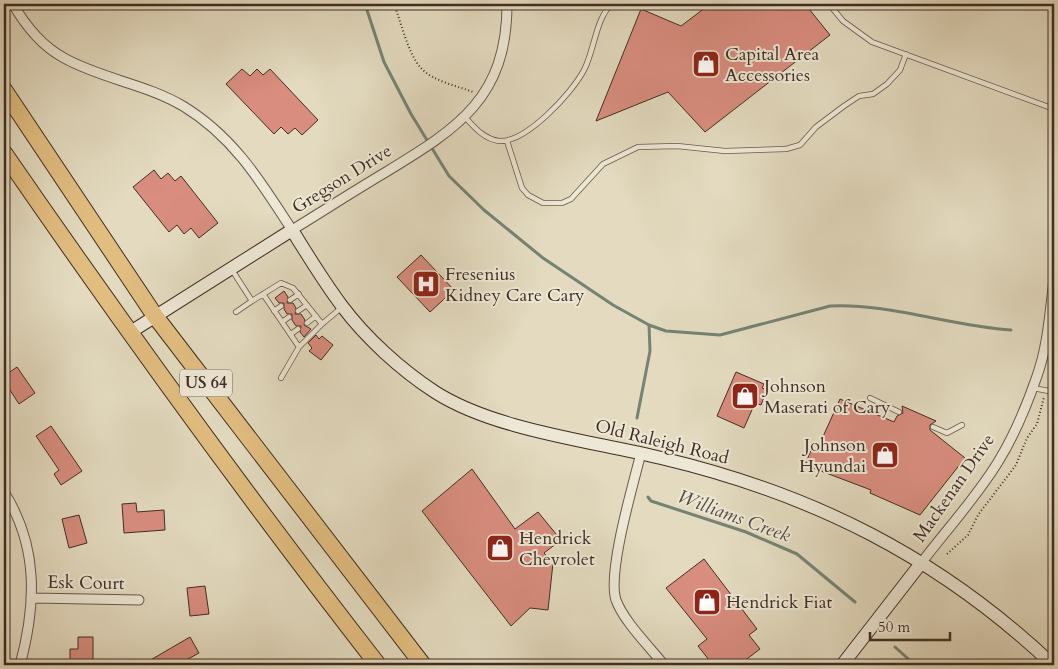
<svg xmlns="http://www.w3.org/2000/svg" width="1058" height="669" viewBox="0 0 1058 669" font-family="Cardo,serif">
<rect width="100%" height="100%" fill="#e3dabf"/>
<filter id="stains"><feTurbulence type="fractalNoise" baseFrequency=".004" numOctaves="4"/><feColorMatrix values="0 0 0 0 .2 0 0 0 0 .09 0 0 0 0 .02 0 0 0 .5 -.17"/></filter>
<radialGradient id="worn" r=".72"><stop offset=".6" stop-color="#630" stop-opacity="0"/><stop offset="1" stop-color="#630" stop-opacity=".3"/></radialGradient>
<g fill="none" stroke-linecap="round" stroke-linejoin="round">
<!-- stream -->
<path stroke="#748375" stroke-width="3" d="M365 4 384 62 411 114 449 176 484 210 543 258 613 305 649 325 666 331 720 335 830 306C887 303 952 326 1011 330
M637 418 650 351 649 325
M648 497 651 501 746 532 797 554 855 602
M895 647 915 665"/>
</g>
<!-- building -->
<path fill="#d98d7f" stroke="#402e24" d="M710 4H805L830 35 705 132 668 92 596 121 641 9 681 26Z
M242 69 250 76 257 69 263 75 270 69 318 120 302 135 295 128 288 134 281 127 274 134 226 84Z
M154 170 161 179 168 173 175 181 181 176 218 223 199 238 191 228 184 234 177 225 169 232 133 187Z
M421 255 454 290 430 312 397 277Z
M284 291 288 297 287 303H293L296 308 295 314H301L305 320 304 325 311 329 304 337 300 332 301 326H296L292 320V314H287L284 309V303H279L275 298Z
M316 335 319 339 322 336 333 345 321 360 309 351 312 348 308 343Z
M17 367 35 393 19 404 4 381V376Z
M736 372 764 384 762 388 767 390 761 405 755 403 744 428 717 416Z
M840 399 894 422 897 416 903 413 902 406 936 421 930 425V430L965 458 920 515 870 493 871 490 805 465 811 450 816 452Z
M51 426 82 471 61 485 54 474 59 470 36 436Z
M472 469 515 529 538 512 561 540 544 553 553 563 548 610 530 608 511 626 422 511Z
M136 503 137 512 164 510 165 530 124 533 122 504Z
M79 515 87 543 69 548 62 519Z
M704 559 757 629 749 635 760 649 739 665H713L698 646 707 639 666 588Z
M205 586 209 614 190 616 187 588Z
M78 637H93V665H70V649H78Z
M190 637 199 653 177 665H142Z"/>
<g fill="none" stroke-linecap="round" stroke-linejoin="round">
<!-- lane casing -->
<g stroke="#69594b" stroke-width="6">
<path id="lane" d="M829 4 843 21 872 42 1054 109
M465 117C475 128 484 139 499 141 526 143 572 93 584 70 594 52 596 17 612 4
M507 141 522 188 528 195 543 203H562L571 199 603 164 638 147 677 146 725 151 786 149 800 145 816 127 844 106 859 96 873 94 887 84 900 70 906 54
M232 270 252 301 281 283 293 288 322 324 341 308
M263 294 299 347 322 324
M290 300 299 294
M274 311 281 306
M298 311 307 305
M236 312 252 301
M282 322 289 317
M307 323 316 316
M291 334 298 329
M281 378 299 347
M1033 388 1054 392
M870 398 899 412
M933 427 947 433 962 425"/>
</g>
<!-- street casing -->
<g stroke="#69594b" stroke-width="11">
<path id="street" d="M13 4C25 25 42 46 64 58 102 79 146 84 183 106 234 137 261 182 292 230 323 211 354 191 386 172 458 128 507 98 507 4
M641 453C633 485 607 573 616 600 624 622 650 647 664 665
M4 492C39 547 36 605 20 665
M922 562C947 529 976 498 998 462 1014 436 1027 405 1037 376 1048 345 1050 311 1054 279
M33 598 139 600"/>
</g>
<!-- secondary casing -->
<g stroke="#402e24" stroke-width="14">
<path id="secondary" d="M129 333 292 230C308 256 324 282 342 306 366 338 401 370 435 392 494 430 592 441 661 458 813 494 939 557 1053 665
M842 665 922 562"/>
</g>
<!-- highway casing -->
<g stroke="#402e24" stroke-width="18">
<path id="highway" d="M4 90 155 316 423 665
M4 153C124 327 248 498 378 665"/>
</g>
<!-- path -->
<path stroke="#402e24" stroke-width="2" stroke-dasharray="1 2.5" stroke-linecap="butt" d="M394 4C401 22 408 54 421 68 432 81 458 86 473 92
M1049 382 1054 363
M947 554 968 535 978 515 1016 465 1027 438 1037 424 1044 397"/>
<!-- lane -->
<use href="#lane" stroke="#ede7d5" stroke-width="4.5"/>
<!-- street -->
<use href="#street" stroke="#ede7d5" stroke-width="9"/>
<!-- secondary -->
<use href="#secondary" stroke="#ede7d5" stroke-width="12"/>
<!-- highway -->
<use href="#highway" stroke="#e2bd80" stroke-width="16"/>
</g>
<!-- icons -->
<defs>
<g id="shop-square" transform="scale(1.4375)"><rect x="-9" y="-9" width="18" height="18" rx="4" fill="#8f2418" stroke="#ede7d5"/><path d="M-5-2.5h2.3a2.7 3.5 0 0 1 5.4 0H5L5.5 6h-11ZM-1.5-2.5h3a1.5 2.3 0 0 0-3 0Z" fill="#fff"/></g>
<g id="hospital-square" transform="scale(1.4375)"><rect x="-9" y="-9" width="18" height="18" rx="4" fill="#8f2418" stroke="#ede7d5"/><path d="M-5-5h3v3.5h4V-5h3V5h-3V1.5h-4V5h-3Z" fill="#fff"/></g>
</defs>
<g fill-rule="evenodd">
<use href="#shop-square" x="706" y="64"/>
<use href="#hospital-square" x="426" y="284"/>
<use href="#shop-square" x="745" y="396"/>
<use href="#shop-square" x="885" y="455"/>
<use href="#shop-square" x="500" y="548"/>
<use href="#shop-square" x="707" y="602"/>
</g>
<g text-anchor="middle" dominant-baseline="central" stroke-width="4" stroke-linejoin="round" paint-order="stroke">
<!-- shield labels -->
<rect fill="#ede7d5" stroke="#746659" stroke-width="1" x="180" y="369.5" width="52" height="27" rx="4"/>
<g font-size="16" font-weight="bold" fill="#402e24">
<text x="206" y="383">US 64</text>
</g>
<!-- poi labels -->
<g font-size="18" fill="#402e24" stroke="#ede7d5" text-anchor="start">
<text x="725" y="54">Capital Area<tspan x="725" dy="21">Accessories</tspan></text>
<text x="445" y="274">Fresenius<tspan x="445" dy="21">Kidney Care Cary</tspan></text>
<text x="764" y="386">Johnson<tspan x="764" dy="21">Maserati of Cary</tspan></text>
<text x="866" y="445" text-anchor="end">Johnson<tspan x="866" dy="21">Hyundai</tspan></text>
<text x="519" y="538">Hendrick<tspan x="519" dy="21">Chevrolet</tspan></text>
<text x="726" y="602">Hendrick Fiat</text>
</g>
<!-- street labels -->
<g font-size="18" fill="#402e24" stroke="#ede7d5">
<text transform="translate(342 179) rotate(-32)">Gregson Drive</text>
<text transform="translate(662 442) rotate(14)">Old Raleigh Road</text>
<text transform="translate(954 488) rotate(-55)">Mackenan Drive</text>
<text transform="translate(86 583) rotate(1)">Esk Court</text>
</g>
<!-- water labels -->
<g font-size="19" font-style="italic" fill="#514a3f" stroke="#ede7d5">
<text transform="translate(734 516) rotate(20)">Williams Creek</text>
</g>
</g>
<!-- margin -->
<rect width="1058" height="669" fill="none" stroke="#e3dabf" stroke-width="20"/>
<rect x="5" y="5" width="1048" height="659" fill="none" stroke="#402e24" stroke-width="2.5"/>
<rect x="10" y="10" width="1038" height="649" fill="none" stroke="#402e24"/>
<!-- scale -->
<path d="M870 632v8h80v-8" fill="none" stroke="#402e24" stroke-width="2.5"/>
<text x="878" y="632" font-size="15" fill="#402e24" stroke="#ede7d5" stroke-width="4" paint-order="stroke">50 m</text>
<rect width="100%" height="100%" filter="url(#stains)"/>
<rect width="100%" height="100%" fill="url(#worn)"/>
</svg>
